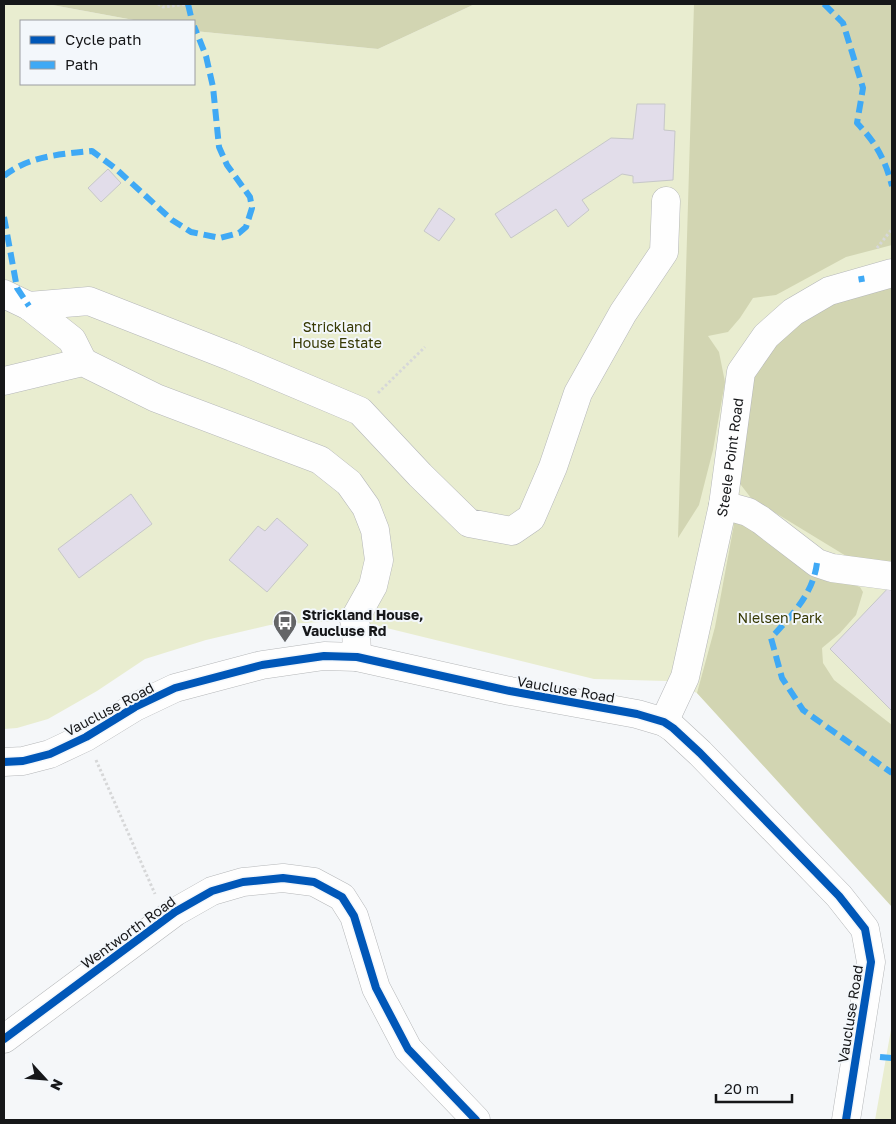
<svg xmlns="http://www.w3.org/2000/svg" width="896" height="1124" viewBox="0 0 896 1124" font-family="'Golos Text',sans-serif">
<rect width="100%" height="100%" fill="#f5f7f9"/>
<!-- green -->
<path fill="#e9edd0" d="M4 4H47L139 21H21V84H194V31L378 49 475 4H892V905L697 693 666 681 594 679 354 620 270 625 206 640 145 659 97 691 48 719 17 728 4 729Z
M892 1024V1120H875Z"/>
<!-- forest -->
<path fill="#d2d5b2" d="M47 4H475L378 49 194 31V21H139Z
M694 4H892V245L846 257 776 295 753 298 740 318 728 332 708 336 719 352 725 382 713 450 699 505 678 538Z
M892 279V567L851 559 751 498 734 476 745 377 789 321Z
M735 519 828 575 860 587 863 592 856 615 840 633 822 648 823 663 834 680 892 725V907L697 693 715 627Z"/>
<!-- building -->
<path fill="#e2ddea" stroke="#c6c7c8" d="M637 104H665L664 130 675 131 673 180 633 183V176L622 174 582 200 589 210 568 227 556 209 511 238 495 214 611 138 633 139Z
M108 169 121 183 101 202 88 188Z
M439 208 455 219 439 241 424 231Z
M131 494 152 524 79 578 58 549Z
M277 518 308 545 267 592 229 560 258 526 265 531Z
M892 584V711L830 649Z"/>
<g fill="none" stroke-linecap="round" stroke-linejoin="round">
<!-- minor casing -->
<g stroke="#b5b7b9" stroke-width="29">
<g id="minor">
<path d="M4 294 29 306 72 340 83 362"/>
<path d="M29 306 89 301 232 357 360 411 420 475 469 523 512 531 531 518 553 467 578 393 623 313 664 252 666 201"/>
<path d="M4 381 83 362 156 398 320 460 349 483 366 507 375 530 379 560 373 586 354 620 356 626 357 657"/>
<path d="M723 505 748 512 761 520 817 563 832 568 892 576"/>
<path id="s1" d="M664 722 685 677 723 505 741 372 766 336 793 312 829 291 892 273"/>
<path d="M4 762 23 761 50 754 86 737 135 707 175 688 262 665 324 656 357 657 510 691 637 714 664 722 673 728 700 753 839 896 865 929 871 962 846 1120"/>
<path d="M4 1039 175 912 212 891 243 882 283 878 314 882 342 897 354 916 376 988 408 1049 476 1120"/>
</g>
</g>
<!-- path -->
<path stroke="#d6d7d8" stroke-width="3" stroke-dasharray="2.5 2.5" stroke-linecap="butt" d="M158 4 163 7 188 4
M877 248 892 229
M378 393 425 347
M96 760 155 894"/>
<!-- minor -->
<use href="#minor" stroke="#fefefe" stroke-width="28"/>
<!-- quiet -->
<path stroke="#3fa9f5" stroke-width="6" stroke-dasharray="12 6" stroke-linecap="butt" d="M188 4 192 21
M824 4 843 23 863 88 857 123C876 143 885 159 892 186
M4 176C28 156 62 154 92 151L115 168 172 220 191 232 220 238 239 233 246 227 252 208 250 197 227 165 219 147 213 87 206 56 194 26
M4 217 17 288 29 306
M861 276 862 282
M817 563C813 594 792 615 771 638L782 678 803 710 892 773
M880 1057 892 1058"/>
<!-- cycleway casing -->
<g stroke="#f3f7fb" stroke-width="11">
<path id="cycleway" d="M4 762 23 761 50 754 86 737 135 707 175 688 262 665 324 656 357 657 510 691 637 714 664 722 673 728 700 753 839 896 865 929 871 962 846 1120
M4 1039 175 912 212 891 243 882 283 878 314 882 342 897 354 916 376 988 408 1049 476 1120"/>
</g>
<!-- cycleway -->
<use href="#cycleway" stroke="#0057b8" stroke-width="8"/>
</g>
<!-- icons -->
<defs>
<g id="bus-pin" transform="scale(1.25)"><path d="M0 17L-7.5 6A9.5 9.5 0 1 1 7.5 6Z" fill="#646567" stroke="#f3f7fb"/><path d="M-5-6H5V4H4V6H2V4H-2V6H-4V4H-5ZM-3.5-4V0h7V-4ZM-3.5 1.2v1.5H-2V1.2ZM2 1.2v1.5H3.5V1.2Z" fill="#fff"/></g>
</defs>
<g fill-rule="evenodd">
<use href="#bus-pin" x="285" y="622"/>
</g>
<g text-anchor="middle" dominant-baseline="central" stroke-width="4" stroke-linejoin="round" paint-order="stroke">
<!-- park labels -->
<g font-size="14" fill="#373903" stroke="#f3f7fb">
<text x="337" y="326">Strickland<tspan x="337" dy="16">House Estate</tspan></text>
<text x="780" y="617">Nielsen Park</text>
</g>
<!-- street labels -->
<g font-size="14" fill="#161719" stroke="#f3f7fb">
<text stroke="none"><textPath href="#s1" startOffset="274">Steele Point Road</textPath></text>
<text transform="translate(566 689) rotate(10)">Vaucluse Road</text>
<text transform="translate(109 709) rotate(-28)">Vaucluse Road</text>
<text transform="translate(128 932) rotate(-36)">Wentworth Road</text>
<text transform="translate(850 1014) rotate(-81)">Vaucluse Road</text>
</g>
<!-- poi labels -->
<g font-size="14" font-weight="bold" fill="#161719" stroke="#f3f7fb" text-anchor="start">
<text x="302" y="614">Strickland House,<tspan x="302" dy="16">Vaucluse Rd</tspan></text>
</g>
</g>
<!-- border -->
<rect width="896" height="1124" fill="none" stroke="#161719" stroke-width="10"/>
<!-- legend -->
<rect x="20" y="20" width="175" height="65" fill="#f3f7fb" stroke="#9b9da1"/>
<rect x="30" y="36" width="25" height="8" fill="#0057b8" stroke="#9b9da1"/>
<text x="65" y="45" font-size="15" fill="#161719">Cycle path</text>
<rect x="30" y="61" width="25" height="8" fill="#3fa9f5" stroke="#9b9da1"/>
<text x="65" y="70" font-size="15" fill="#161719">Path</text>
<!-- north arrow -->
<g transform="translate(45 1079) rotate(116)" stroke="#f3f7fb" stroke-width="4" paint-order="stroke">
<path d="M0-4L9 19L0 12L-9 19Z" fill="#161719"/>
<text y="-8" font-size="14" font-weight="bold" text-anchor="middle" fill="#161719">N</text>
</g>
<!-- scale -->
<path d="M716 1094v8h76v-8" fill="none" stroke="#161719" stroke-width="2.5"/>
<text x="724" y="1094" font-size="15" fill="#161719" stroke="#f3f7fb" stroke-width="4" paint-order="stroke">20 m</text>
</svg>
